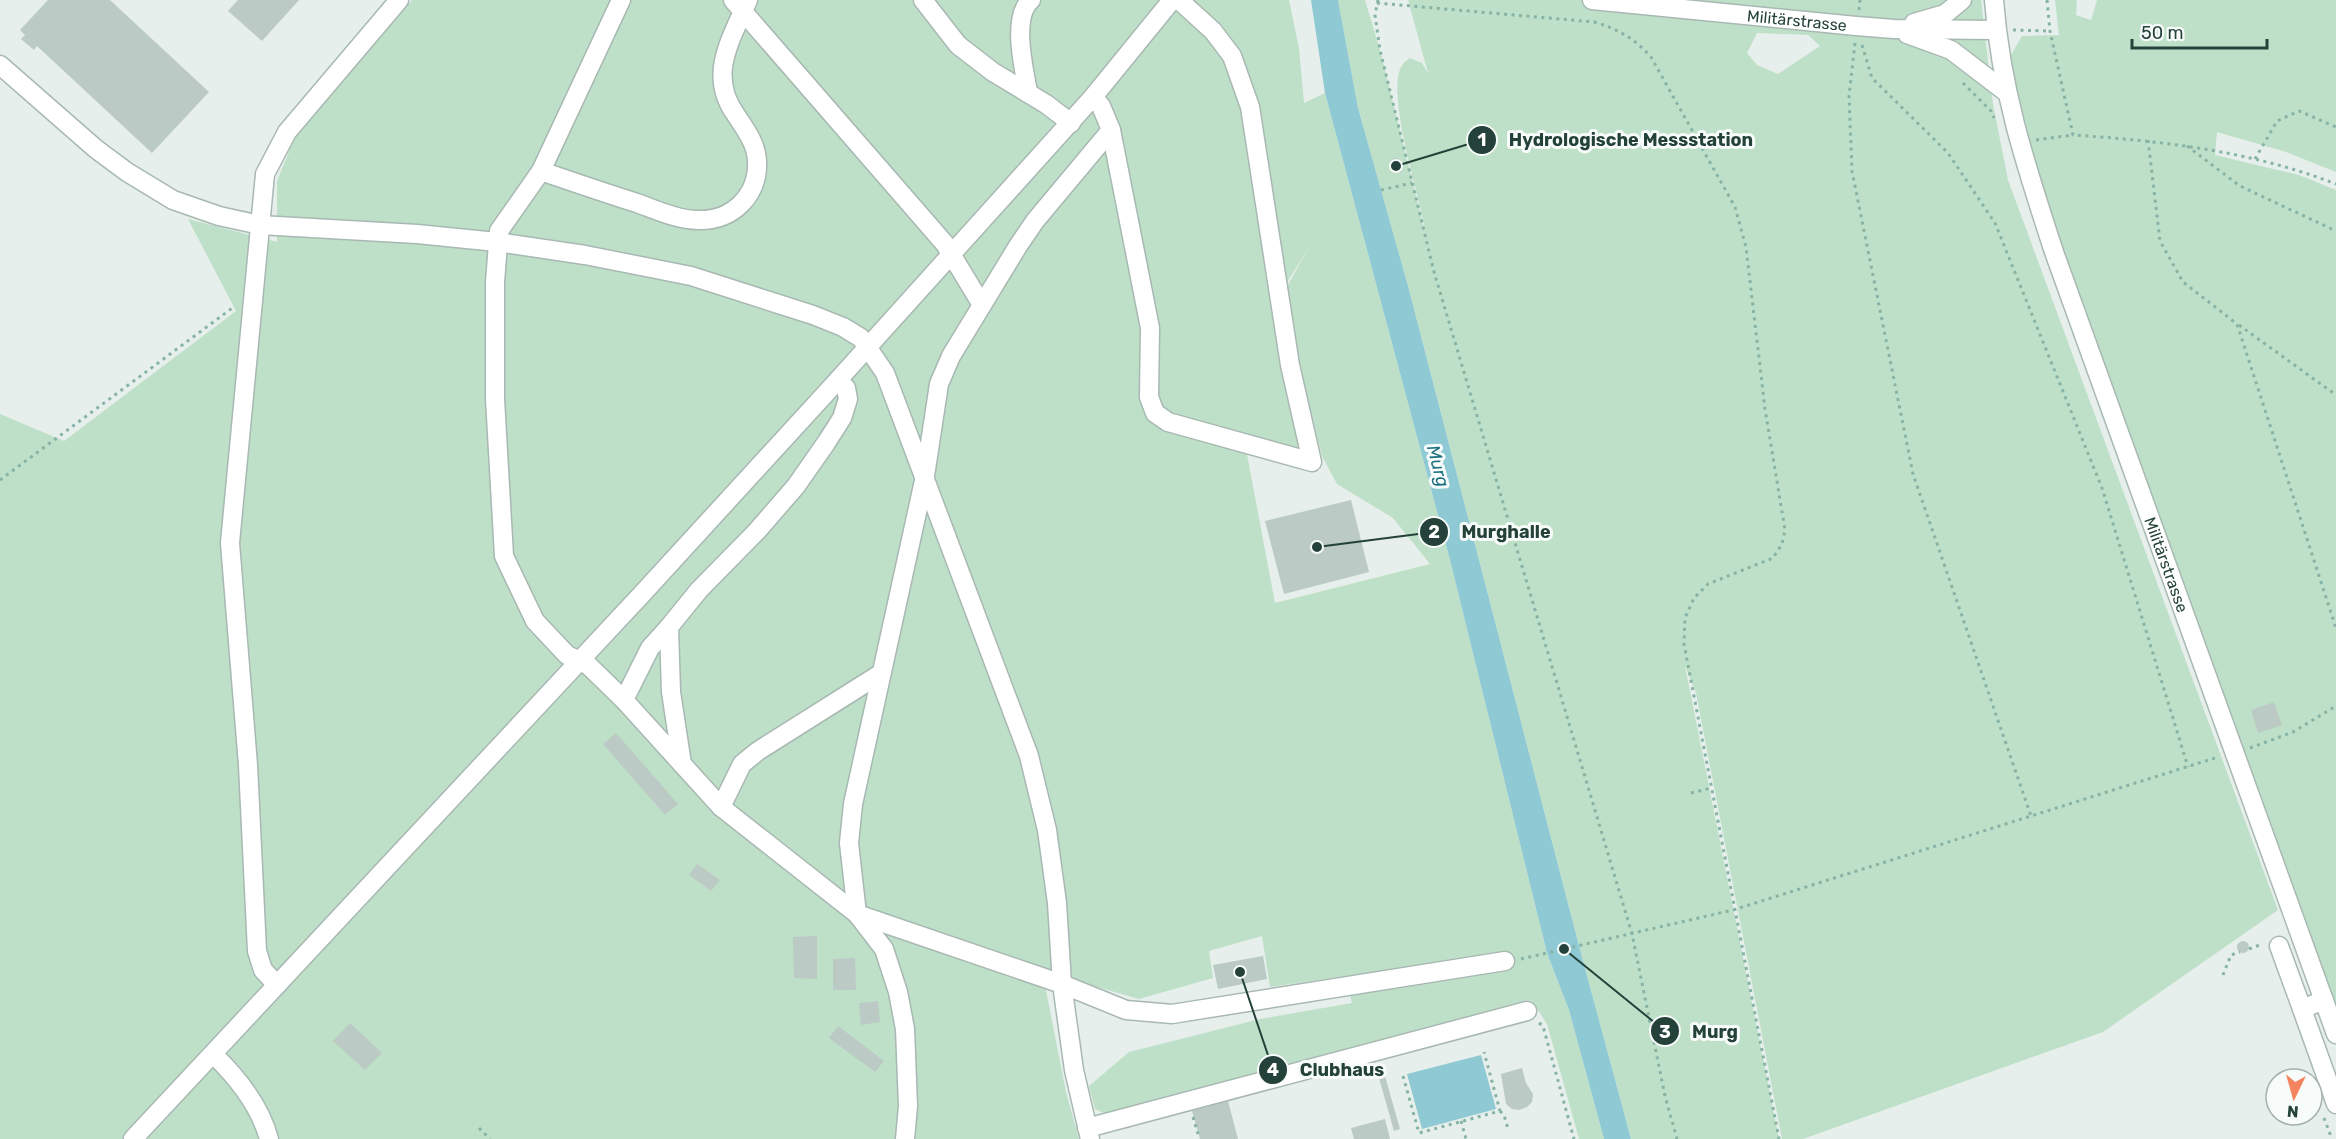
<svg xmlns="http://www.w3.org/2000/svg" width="2336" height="1139" viewBox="0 0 2336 1139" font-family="Rubik,sans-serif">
<rect width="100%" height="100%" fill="#e6efeb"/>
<!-- green -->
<path fill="#bfe0c8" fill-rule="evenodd" d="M412 0H1289L1299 48 1304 103 1325 93 1450 560 1547 953 1569 1010 1604 1139H1579L1547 1024 1532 1001 1527 1000 1106 1114 1095 1109 1089 1086 1129 1052 1260 1019 1352 1003 1345 976 1270 987 1262 936 1209 951 1213 978 1139 999 1097 987 1046 990 1066 1092 1079 1139H0V414L64 441 236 311 188 219 277 242V181L295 137ZM1308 249 1285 290 1294 346 1322 456 1337 484 1393 518 1430 564 1275 603 1246 449 1304 453 1272 306Z
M1338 0H1365L1380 50 1426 236C1422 201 1383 90 1403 64 1405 61 1408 60 1410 58L1422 63 1428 73 1408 0H1981L1993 104 2008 180 2278 910 2103 1032 1803 1139H1782L1696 693 1685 666 1779 1139H1631L1579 946 1408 286 1358 108ZM1757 33 1808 35 1820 46 1778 74 1757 65 1747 53Z
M2055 0H2077L2076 15 2091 20 2097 0H2336V172L2286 152 2217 132 2215 155 2299 175 2336 190V1012L2074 285 2037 173 2008 60 2022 36 2059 35Z"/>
<!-- water -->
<path fill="#8ec9d4" d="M1311 0H1338L1358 108 1408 286 1579 946 1631 1139H1604L1569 1010 1547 953 1450 560 1325 93Z
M1481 1055 1496 1109 1422 1129 1407 1074Z"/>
<!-- building -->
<path fill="#bbcac4" d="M48 0H110L209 92 152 153 37 46 34 50 21 39 25 35 20 30Z
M238 0H299L262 41 228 11Z
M1398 158 1402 172 1395 173 1391 159Z
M1351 500 1369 572 1284 594 1265 521Z
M2274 702 2282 725 2258 733 2251 710Z
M616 733 678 804 665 815 603 744Z
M697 864 720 880 711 891 689 875Z
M817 936V979L794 978 793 937Z
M2237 947a6 6 0 1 1 12 0a6 6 0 1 1-12 0Z
M1263 956 1267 979 1218 989 1213 965Z
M855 958 856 990H833V959Z
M878 1001 880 1022 861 1025 859 1003Z
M350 1023 382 1053 365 1070 333 1041Z
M838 1026 884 1061 875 1072 829 1038Z
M1522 1068 1526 1083 1533 1094 1532 1102 1527 1107 1519 1110 1512 1109 1506 1104 1501 1074Z
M1385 1076 1400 1129 1394 1131 1379 1078Z
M1228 1101 1238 1139H1200L1192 1111Z
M1385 1119 1390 1139H1354L1351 1128Z"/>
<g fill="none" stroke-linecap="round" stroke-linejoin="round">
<!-- minor casing -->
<g stroke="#a8b8b2" stroke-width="21">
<g id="minor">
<path d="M621 0 541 171 499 231 495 282V399L504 556 535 621 567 655 588 665 624 700 721 807 857 914 884 949 898 992 905 1029 908 1106 905 1139"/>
<path d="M733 0 945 244 982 305"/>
<path d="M923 0 958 45 993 72 1046 104 1071 123"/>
<path id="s1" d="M1592 0 1856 26 1894 29 1996 30"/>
<path id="s2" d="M1994 0C2001 92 2026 166 2054 252L2336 1034"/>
<path d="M1914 23 1945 14 1962 0"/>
<path d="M1907 34 1951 50 2006 92"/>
<path d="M0 65 96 149 127 172 173 200 219 216 260 225 417 234 497 242 585 255 691 276 813 315 843 327 861 338 885 373 1029 756 1047 830 1057 903 1062 984 1074 1070 1090 1139"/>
<path d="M1028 92C1024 69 1011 17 1031 0"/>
<path d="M1111 130 1150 328 1149 397 1155 413 1168 422 1312 462 1290 365 1250 107 1232 56 1213 31 1179 0"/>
<path d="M541 171C573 182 605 193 637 203 656 210 678 220 698 220 733 221 759 195 757 160 756 143 745 129 736 115 707 75 731 40 748 0"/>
<path d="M624 700 650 648 669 627"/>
<path d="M682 764 671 692 669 627 699 590 757 531 796 486 826 443 842 418 848 399 846 388 838 380"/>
<path d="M721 807 742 764 758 751 880 674"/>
<path d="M857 914 849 843 853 804 925 476 939 384 951 356 1018 246 1035 221 1111 130 1101 106 1093 97"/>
<path d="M857 914 1062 984 1126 1010 1172 1014 1505 961"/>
<path d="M2279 946 2302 1009"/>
<path d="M277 985 263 970 257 951 248 765 230 543 265 174 287 132 399 0"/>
<path d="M2324 1000 2302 1009 2336 1104"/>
<path d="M213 1054C237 1077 260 1106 269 1139"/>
<path d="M1087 1128 1527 1011"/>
<path d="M133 1139 642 594 838 380 1093 97 1172 0"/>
</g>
</g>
<!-- path -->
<path stroke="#86b3a5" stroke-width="3" stroke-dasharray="3 4.5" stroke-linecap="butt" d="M1378 0 1375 15 1380 50 1434 272 1632 934 1665 1096 1677 1139
M2047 0 2050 31 2073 135C2163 141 2251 151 2336 184
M1377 3 1594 22C1618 29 1634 38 1651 57L1735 207 1746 247 1765 409 1785 530 1782 544 1773 558 1708 584 1694 598 1685 618 1684 644 1779 1139
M1859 10 1860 0
M2013 30 2050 31
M1855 43 1849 96 1852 171 1913 474 2031 816
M1862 45 1872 78 1948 153 1995 223 2102 488 2188 767
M1963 83 1991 111 1994 118
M2036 140 2073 135
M2148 140 2160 241 2183 282 2237 324 2336 628
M2187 146 2240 186 2336 231
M2255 159 2277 121 2299 111 2336 127
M1381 190 1412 183
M2239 325 2336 395
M0 480 235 306
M2250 748 2293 732 2336 706
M1691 793 1711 788
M2249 949 2262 944
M1521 959 1733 910 2218 757
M2223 975 2231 955 2240 952
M1539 1023 1543 1026 1574 1139
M1403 1076 1419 1133 1500 1111 1484 1052
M1500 1111 1504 1115 1508 1129
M1193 1117 1198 1134
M2324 1118 2332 1139
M1461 1121 1466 1139
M479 1128 490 1139"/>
<!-- minor -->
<use href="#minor" stroke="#fff" stroke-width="18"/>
</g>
<g text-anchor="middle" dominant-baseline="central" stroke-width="6" stroke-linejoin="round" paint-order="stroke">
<!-- street labels -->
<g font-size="16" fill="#24423a" stroke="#f7fbf9">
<text stroke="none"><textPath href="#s1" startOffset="206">Militärstrasse</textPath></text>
<text stroke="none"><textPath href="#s2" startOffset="592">Militärstrasse</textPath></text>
</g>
<!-- water labels -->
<g font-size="18" font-style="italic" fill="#1c6f80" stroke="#f7fbf9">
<text transform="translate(1438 466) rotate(75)">Murg</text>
</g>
</g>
<!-- callouts -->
<path fill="none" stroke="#24423a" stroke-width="2" d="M1396 166L1482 140M1317 547L1434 532M1564 949L1665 1031M1240 972L1273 1070"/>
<g fill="#24423a" stroke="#f7fbf9" stroke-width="2">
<circle cx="1396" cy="166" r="6"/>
<circle cx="1317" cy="547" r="6"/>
<circle cx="1564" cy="949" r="6"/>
<circle cx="1240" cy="972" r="6"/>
<circle cx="1482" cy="140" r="15"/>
<circle cx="1434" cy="532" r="15"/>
<circle cx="1665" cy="1031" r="15"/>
<circle cx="1273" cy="1070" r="15"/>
</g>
<g font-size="18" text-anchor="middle" font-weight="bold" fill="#fff">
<text x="1482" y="146">1</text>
<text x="1434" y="538">2</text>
<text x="1665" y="1038">3</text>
<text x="1273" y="1076">4</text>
</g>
<g font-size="18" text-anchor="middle" font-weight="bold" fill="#24423a" stroke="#f7fbf9" stroke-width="6" stroke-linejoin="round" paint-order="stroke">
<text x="1631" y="146">Hydrologische Messstation</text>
<text x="1506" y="538">Murghalle</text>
<text x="1715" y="1038">Murg</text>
<text x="1342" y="1076">Clubhaus</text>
</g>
<!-- north arrow -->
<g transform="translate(2294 1097) rotate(185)"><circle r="28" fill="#f7fbf9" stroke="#a3b1ad" stroke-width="1.5"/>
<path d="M0-4.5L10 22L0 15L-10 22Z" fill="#f4845f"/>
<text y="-9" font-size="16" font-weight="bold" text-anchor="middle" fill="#24423a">N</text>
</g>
<!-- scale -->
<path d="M2132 39v9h135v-9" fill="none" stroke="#24423a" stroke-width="3"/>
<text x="2141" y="39" font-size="18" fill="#24423a" stroke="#f7fbf9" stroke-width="4.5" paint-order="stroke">50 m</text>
</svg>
